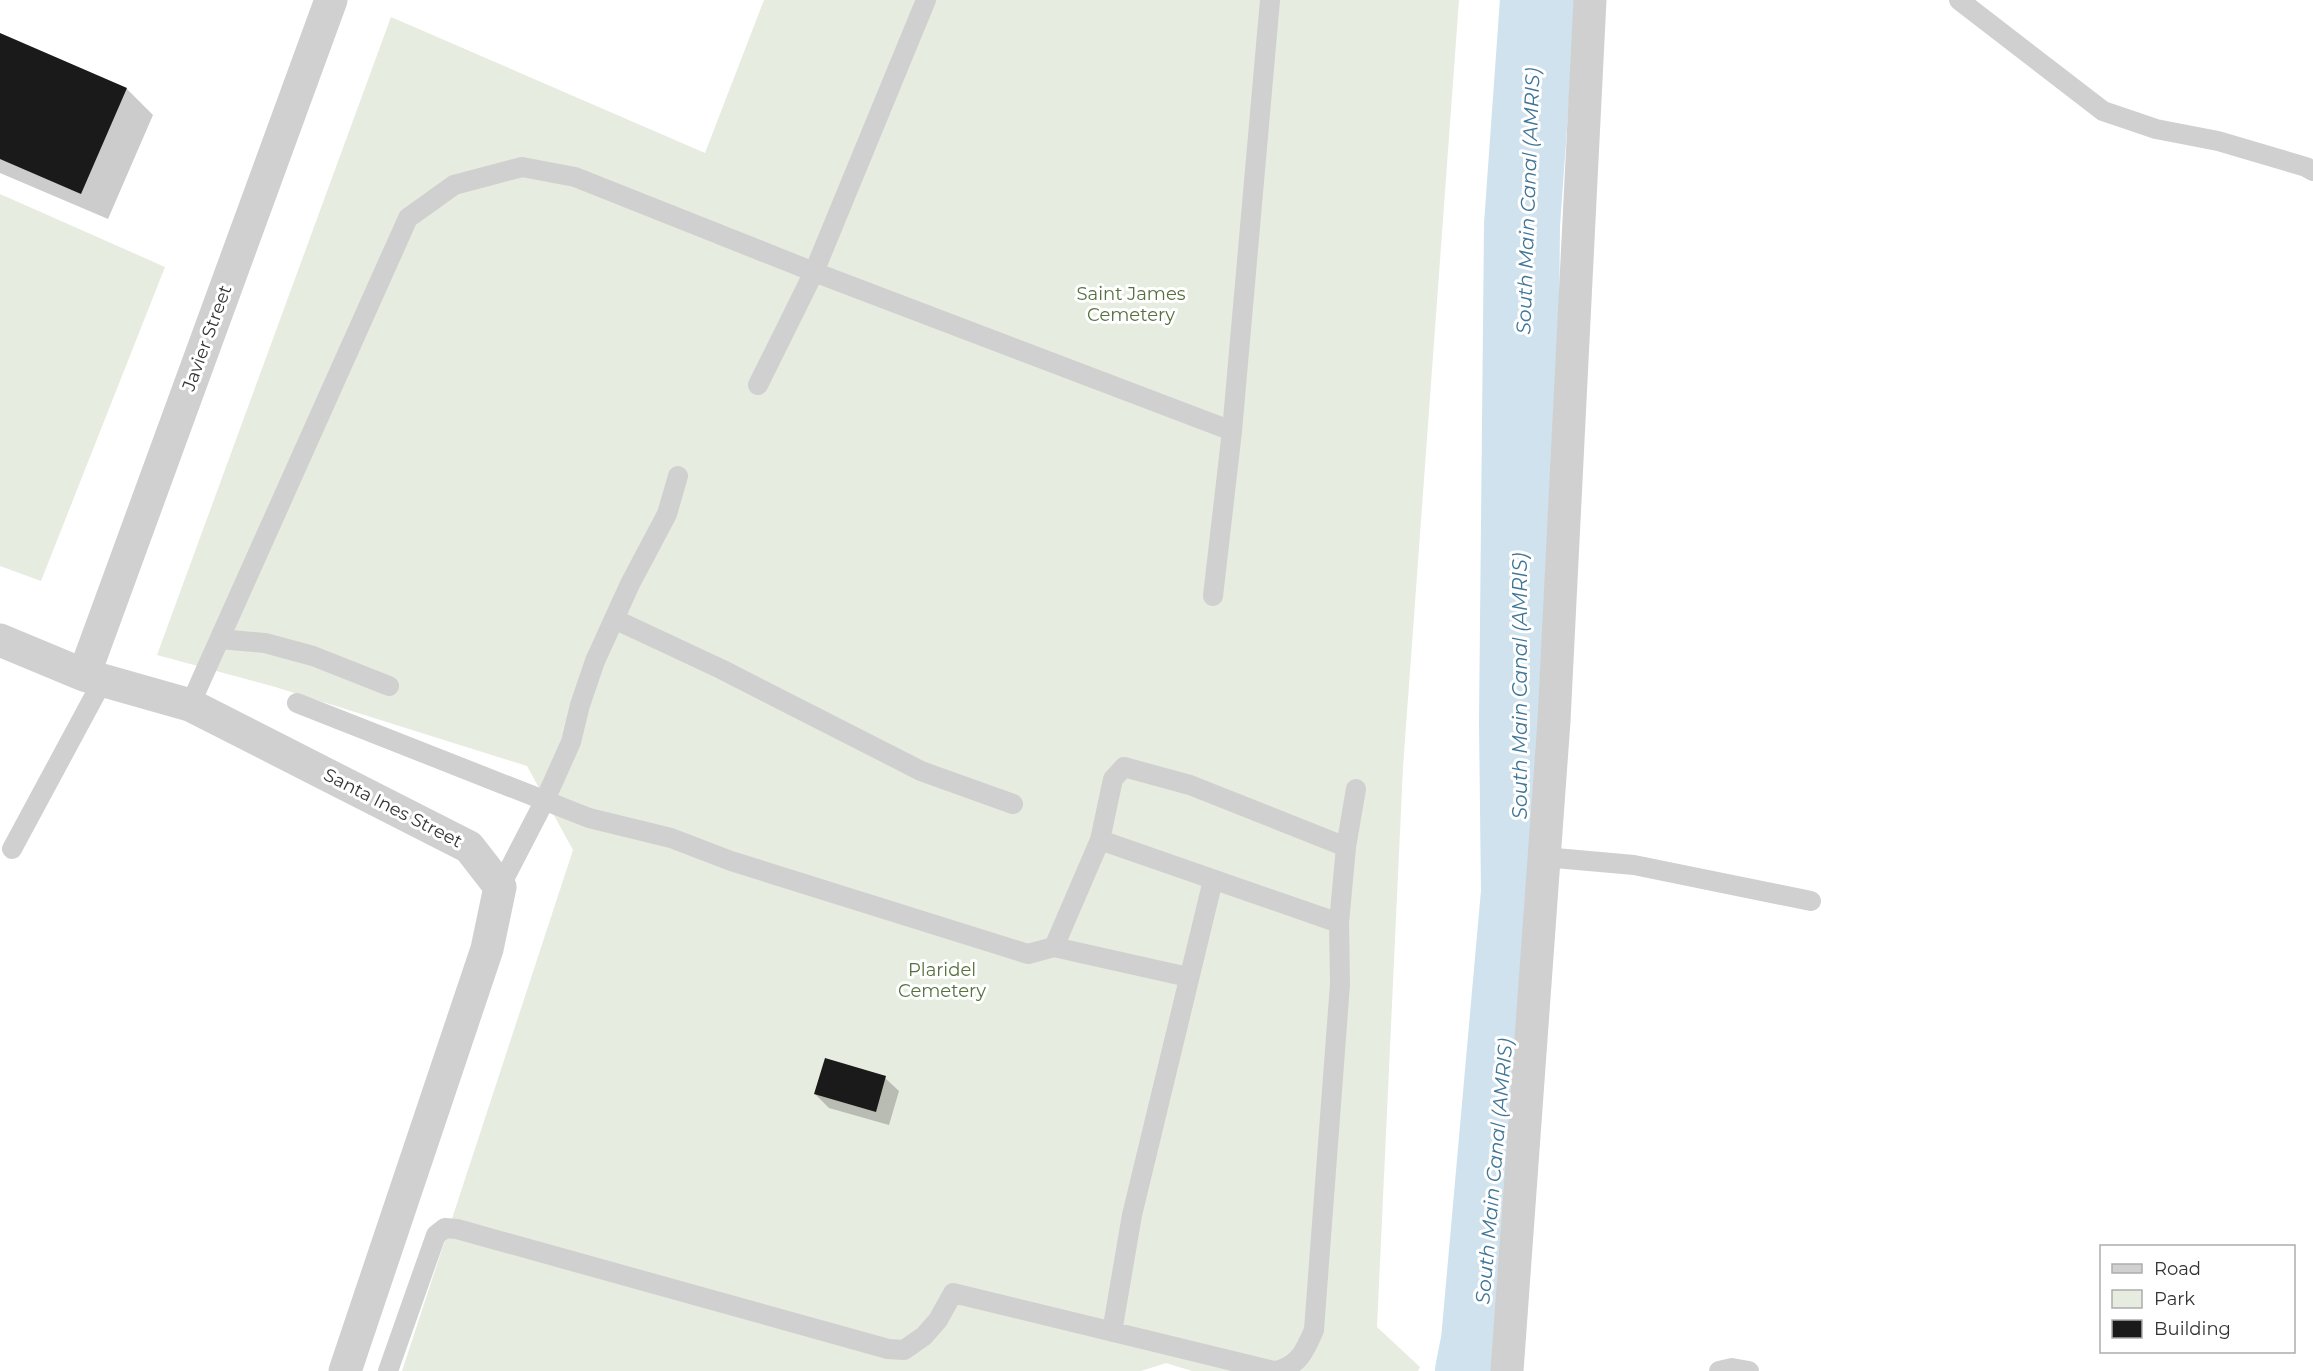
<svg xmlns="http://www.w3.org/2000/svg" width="2313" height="1371" viewBox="0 0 2313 1371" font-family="Montserrat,sans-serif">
<rect width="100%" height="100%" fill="#fff"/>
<!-- green -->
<path fill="#e6ecdf" d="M764 0H1459L1403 767 1377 1327 1420 1367 1418 1371H1192L1166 1363 1141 1371H402L573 850 527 766 272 686 157 655 391 17 705 153Z
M0 194 165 267 41 581 0 566Z"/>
<!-- shadow -->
<path fill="#0003" d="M0 34 127 89 153 115 108 219 0 173Z
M885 1078 899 1091 889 1125 829 1108 815 1094Z"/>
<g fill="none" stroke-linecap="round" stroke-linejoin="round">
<!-- river -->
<path stroke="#cfe2ee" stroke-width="76" d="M1473 1371 1479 1341 1519 892 1517 722 1522 225 1538 0"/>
</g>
<!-- building -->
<path fill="#1a1a1a" d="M0 33 127 88 81 194 0 159Z
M825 1058 886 1076 876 1112 814 1094Z"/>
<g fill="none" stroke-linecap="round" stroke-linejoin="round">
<!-- service -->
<path stroke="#d0d0d0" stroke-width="20" d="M1959 0 2103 111 2156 129 2218 141 2306 167 2313 171
M758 385 814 272 926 0
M1232 431 1270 0
M614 619 721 669 921 771 1013 804
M220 639 265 643 313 656 389 686
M297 703 589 818 671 838 731 861 1028 954 1054 947 1188 977
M190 705 408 218 454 185 522 167 575 177 814 272 1232 431 1213 596
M1100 840 1339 923
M12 849 103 680
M1544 857 1634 865 1811 901
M500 887 545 800 571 742 580 705 595 661 630 584 667 514 678 476
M1054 947 1100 840 1113 779 1124 767 1190 785 1346 847
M1112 1332 1132 1215 1213 880
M388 1371 436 1235 445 1228 457 1229 888 1349 904 1350 924 1336 938 1320 953 1293 1274 1371
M1275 1371C1298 1367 1305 1351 1314 1330L1340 984 1339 923 1346 847 1356 789
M1719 1371 1732 1368 1749 1371"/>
<!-- minor -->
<path stroke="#d0d0d0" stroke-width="33" d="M0 640 84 675 190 705 469 847 500 887 487 949 345 1371
M84 675 331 0
M1507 1371 1554 721 1590 0"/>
</g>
<g text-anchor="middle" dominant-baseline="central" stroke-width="6" stroke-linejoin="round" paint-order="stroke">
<!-- park labels -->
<g font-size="18" fill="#56703f" stroke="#fff">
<text x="1131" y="294">Saint James<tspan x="1131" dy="21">Cemetery</tspan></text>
<text x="942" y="970">Plaridel<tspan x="942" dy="21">Cemetery</tspan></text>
</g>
<!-- street labels -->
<g font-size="18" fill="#333" stroke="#fff">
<text transform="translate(207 338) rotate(-70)">Javier Street</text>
<text transform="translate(393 808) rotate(27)">Santa Ines Street</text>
</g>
<!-- water labels -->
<g font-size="20" font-style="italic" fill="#3f7597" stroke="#fff">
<text transform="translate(1528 201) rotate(-88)">South Main Canal (AMRIS)</text>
<text transform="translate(1520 686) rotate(-90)">South Main Canal (AMRIS)</text>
<text transform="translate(1494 1171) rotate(-85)">South Main Canal (AMRIS)</text>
</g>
</g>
<!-- legend -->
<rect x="2100" y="1245" width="195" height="108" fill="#ffffff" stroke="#adadad" stroke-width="1.5"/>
<rect x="2112" y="1264" width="30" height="9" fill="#d0d0d0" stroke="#adadad" stroke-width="1.5"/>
<text x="2154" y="1275" font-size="18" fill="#333333">Road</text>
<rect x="2112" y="1290" width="30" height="18" fill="#e6ecdf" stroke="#adadad" stroke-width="1.5"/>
<text x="2154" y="1305" font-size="18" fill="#333333">Park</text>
<rect x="2112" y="1320" width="30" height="18" fill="#1a1a1a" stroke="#adadad" stroke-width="1.5"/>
<text x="2154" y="1335" font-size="18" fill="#333333">Building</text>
</svg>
